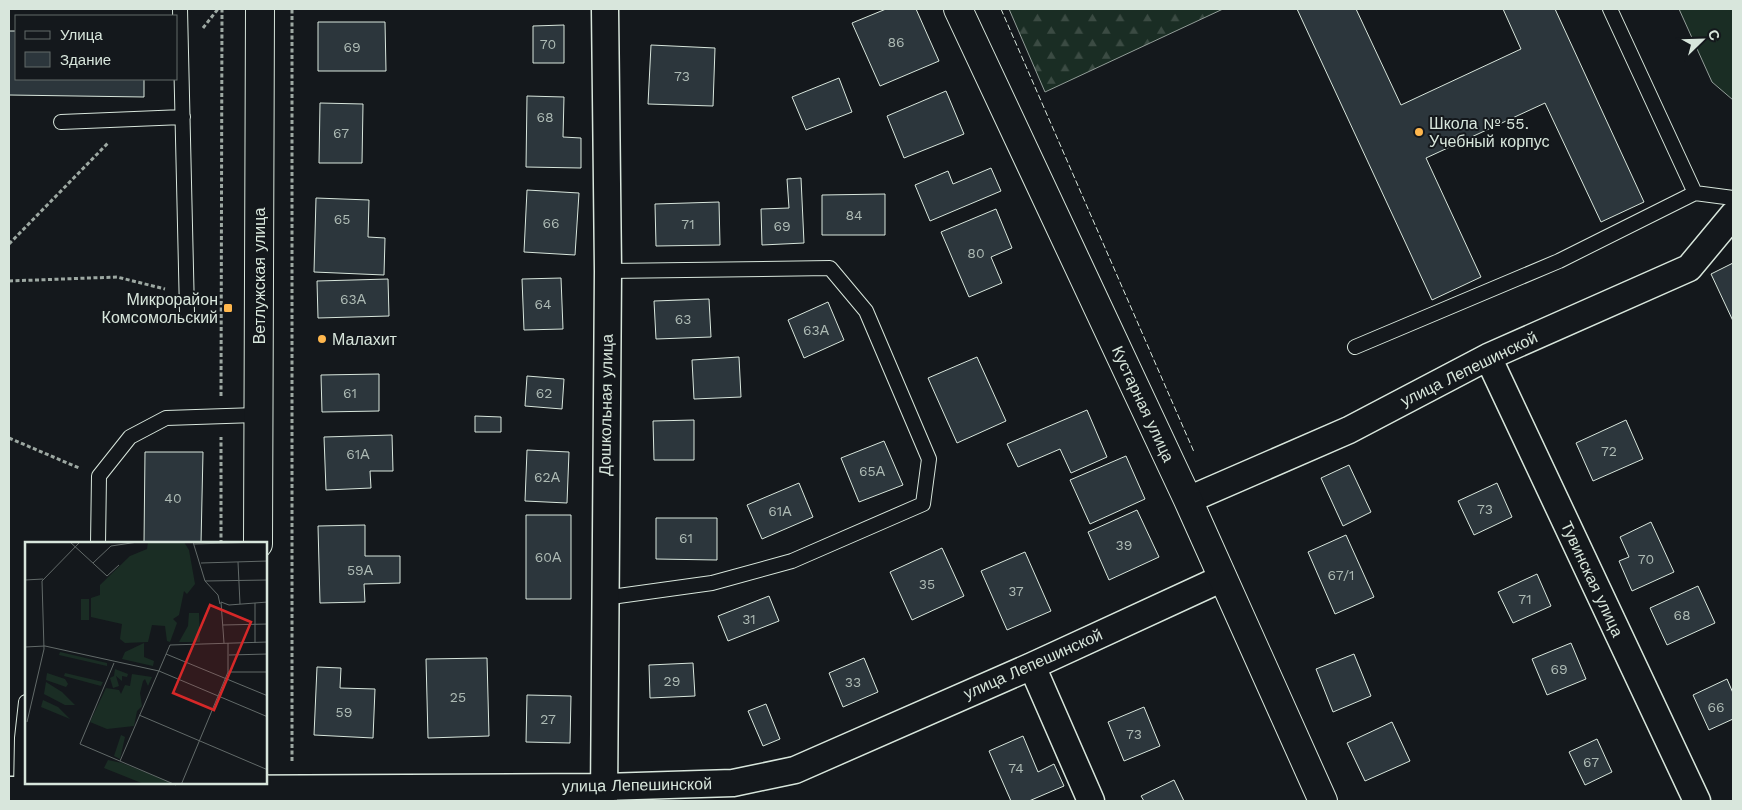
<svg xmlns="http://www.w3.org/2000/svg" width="1742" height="810" viewBox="0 0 1742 810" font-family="'Work Sans',sans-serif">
<defs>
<pattern id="forest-firs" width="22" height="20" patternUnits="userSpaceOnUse" patternTransform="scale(1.25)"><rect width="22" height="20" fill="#1a2d24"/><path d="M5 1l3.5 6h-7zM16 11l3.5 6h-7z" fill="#3b4b43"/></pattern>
</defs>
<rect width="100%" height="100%" fill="#14181c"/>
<!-- forest -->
<path fill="url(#forest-firs)" stroke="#939e99" d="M1009 9H1223L1045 92Z"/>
<!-- green -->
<path fill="#1a2d24" stroke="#939e99" d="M1679 9H1733V100L1712 82Z"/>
<!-- building -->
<path fill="#2c363c" stroke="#d8e6dc" d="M886 9H916L939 61 880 86 852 23Z
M1297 9H1356L1401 105 1521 49 1503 9H1555L1644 202 1601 222 1545 103 1426 158 1481 277 1432 300Z
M318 22H385L386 71H318Z
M564 25V63H533V26Z
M9 31H16V79H144V97L9 95Z
M651 45 715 48 713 106 648 104Z
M839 78 852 112 806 130 792 97Z
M946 91 964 134 904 158 887 116Z
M527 96 564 97 563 137 581 138V168L526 167Z
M320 103 363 104 362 163H319Z
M991 168 1001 191 930 221 915 185 948 171 953 184Z
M801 178 804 243 762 245 761 209 789 208 787 179Z
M527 190 579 193 575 255 524 252Z
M885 194V235H822V195Z
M316 198 369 200 368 237 385 238 384 275 314 272Z
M719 202 720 245 656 246 655 204Z
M996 209 1012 248 991 257 1002 283 969 297 941 232Z
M1733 263V321L1711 274Z
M561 278 563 329 524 330 522 279Z
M388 279 389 316 318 318 317 281Z
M709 299 711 337 656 339 654 301Z
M828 302 844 340 804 358 788 320Z
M739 357 741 397 694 399 692 360Z
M977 357 1006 421 957 443 928 378Z
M379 374V411L322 412 321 375Z
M527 376 564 379 562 409 525 406Z
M1087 410 1107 457 1071 473 1060 449 1018 467 1007 444Z
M475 416 501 417V432H475Z
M694 420V460H654L653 421Z
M1626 420 1643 459 1593 481 1576 443Z
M392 435 393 471H370L371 488 326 490 324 437Z
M884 441 903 485 859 502 841 458Z
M527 450 569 452 567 503 525 501Z
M145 452H203L201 544H144Z
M1126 456 1145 499 1090 524 1070 480Z
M1349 465 1371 512 1343 526 1321 478Z
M799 483 813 517 762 539 747 505Z
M1497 483 1512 517 1474 535 1458 501Z
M1137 510 1159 557 1109 580 1088 532Z
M526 515H571V599H526Z
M656 518H717V560L656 559Z
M1651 522 1674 572 1632 591 1619 561 1629 557 1620 537Z
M365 525V556H400V583L364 584 365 602 320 603 318 526Z
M1346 535 1374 597 1335 614 1308 552Z
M942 548 964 596 912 620 890 572Z
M1025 552 1051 611 1007 630 981 571Z
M1537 574 1551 606 1513 623 1498 592Z
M1698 586 1715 623 1667 645 1650 608Z
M769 596 779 621 728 641 718 616Z
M1571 643 1586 679 1547 695 1532 659Z
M1354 654 1371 696 1333 712 1316 669Z
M487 658 489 736 428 738 426 659Z
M864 658 878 692 843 707 829 673Z
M693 663 695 696 650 698 649 665Z
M317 667 341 668 340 688 375 689 373 738 314 735Z
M1727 679 1733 693V719L1709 730 1693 695Z
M527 695 571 696 570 743 526 742Z
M766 704 780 739 763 746 748 711Z
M1144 707 1160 746 1124 761 1108 722Z
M1392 722 1410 761 1365 781 1347 743Z
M1023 736 1038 772 1054 764 1064 786 1029 801H1011L989 751Z
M1597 739 1612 772 1585 785 1569 752Z
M1174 780 1184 801H1144L1141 796Z"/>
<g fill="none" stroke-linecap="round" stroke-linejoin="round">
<!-- lane casing -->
<g stroke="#d8e6dc" stroke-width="16">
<path id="lane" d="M180 9 187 312
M1610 9 1695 193 1733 198
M61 122 183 117
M1355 347 1559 261 1695 193
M98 544 99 476 130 437 166 418 259 415
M604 598 712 583 792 561 923 504 929 459 866 311 830 268 608 271
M21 790 22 738 26 702"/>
</g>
<!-- street casing -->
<g stroke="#d8e6dc" stroke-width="29">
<path id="street" d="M1488 357 1697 801
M1188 500 1349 430 1488 357 1689 268 1733 215
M1032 666 1091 801
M9 790 604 787 733 783 795 770 1032 666 1223 578
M604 801 608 271 605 9"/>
</g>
<!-- secondary casing -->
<g stroke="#d8e6dc" stroke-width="30">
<path id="secondary" d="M958 9 1188 500 1323 801
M258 544 260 9
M257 801V784"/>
</g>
<!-- path -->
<path stroke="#9da8a2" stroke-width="3" stroke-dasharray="4 2.5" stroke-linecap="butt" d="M203 28 218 9
M9 244 109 142
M9 281 117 277 165 289
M208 300 222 303
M221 396 222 9
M9 438 79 468
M221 544V437
M292 761V9"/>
<!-- lane -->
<use href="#lane" stroke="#14181c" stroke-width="14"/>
<!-- street -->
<use href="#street" stroke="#14181c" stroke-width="26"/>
<!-- secondary -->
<use href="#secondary" stroke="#14181c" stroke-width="28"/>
<!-- fence -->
<path stroke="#d8e6dc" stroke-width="1" stroke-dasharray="6 2.5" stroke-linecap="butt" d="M1001 9 1194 452"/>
</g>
<!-- markers -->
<g fill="#ffb74d" stroke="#14181c" stroke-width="2">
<circle cx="1419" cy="132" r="5"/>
<rect x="223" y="303" width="10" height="10" rx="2.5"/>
<circle cx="322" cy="339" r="5"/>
</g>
<g text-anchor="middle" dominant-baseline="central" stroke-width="4" stroke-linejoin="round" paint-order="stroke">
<!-- number labels -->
<g font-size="14" fill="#adbab4">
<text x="896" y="42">86</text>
<text x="548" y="44">70</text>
<text x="352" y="47">69</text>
<text x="682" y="76">73</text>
<text x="545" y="117">68</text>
<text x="341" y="133">67</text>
<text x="854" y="215">84</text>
<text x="342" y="219">65</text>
<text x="551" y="223">66</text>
<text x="688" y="224">71</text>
<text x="782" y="226">69</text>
<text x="976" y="253">80</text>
<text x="353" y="299">63А</text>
<text x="543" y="304">64</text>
<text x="683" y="319">63</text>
<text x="816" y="330">63А</text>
<text x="350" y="393">61</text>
<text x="544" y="393">62</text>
<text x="1609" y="451">72</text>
<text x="358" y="454">61А</text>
<text x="872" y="471">65А</text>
<text x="547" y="477">62А</text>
<text x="173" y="498">40</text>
<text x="1485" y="509">73</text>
<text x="780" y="511">61А</text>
<text x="686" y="538">61</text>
<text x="1124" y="545">39</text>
<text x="548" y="557">60А</text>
<text x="1646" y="559">70</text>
<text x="360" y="570">59А</text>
<text x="1341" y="575">67/1</text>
<text x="927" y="584">35</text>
<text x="1016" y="591">37</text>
<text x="1525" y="599">71</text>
<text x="1682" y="615">68</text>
<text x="749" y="619">31</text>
<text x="1559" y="669">69</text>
<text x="672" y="681">29</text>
<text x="853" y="682">33</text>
<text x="458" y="697">25</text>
<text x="1716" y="707">66</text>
<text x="344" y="712">59</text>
<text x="548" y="719">27</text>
<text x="1134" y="734">73</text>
<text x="1591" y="762">67</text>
<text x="1016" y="768">74</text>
</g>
<!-- poi labels -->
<g font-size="16" fill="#d8e6dc" stroke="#14181c" text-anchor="start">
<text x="1429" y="123">Школа № 55.<tspan x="1429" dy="18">Учебный корпус</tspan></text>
<text x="218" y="299" text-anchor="end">Микрорайон<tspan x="218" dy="18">Комсомольский</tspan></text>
<text x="332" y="339">Малахит</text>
</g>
<!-- street labels -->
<g font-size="16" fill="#d8e6dc" stroke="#14181c">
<text transform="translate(259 276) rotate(-90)">Ветлужская улица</text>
<text transform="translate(1469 369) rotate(-26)">улица Лепешинской</text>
<text transform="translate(1143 404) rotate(65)">Кустарная улица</text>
<text transform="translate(606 405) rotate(-89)">Дошкольная улица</text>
<text transform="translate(1592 579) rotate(65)">Тувинская улица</text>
<text transform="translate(1033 664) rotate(-24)">улица Лепешинской</text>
<text transform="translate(637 785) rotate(-1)">улица Лепешинской</text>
</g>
</g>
<!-- overview -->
<g transform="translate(25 542)">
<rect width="242" height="242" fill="#14181c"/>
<path d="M83 218 97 221 150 242H119L79 226Z" fill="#1a2d24"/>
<path d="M123 0H159L164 8 170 42 162 52 159 49 154 73 148 77 152 81 145 100 142 99 140 84 127 83 123 100 100 101 95 97 97 82 66 75V56L75 53V43L105 14 122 7ZM164 71H174L175 100H154L163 84ZM119 101V115L129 119 128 124 97 117 100 110ZM35 110 82 121V124L34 113ZM90 127 103 132 102 135 97 134V139L91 134 94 144 88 146 85 136 89 134ZM22 131 40 137 43 142 41 145 21 138ZM40 131 78 140 76 144 39 134ZM107 132 127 135 123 144 120 137 118 139 115 151 117 164 112 169 109 184 82 187 65 180 81 146 94 148 96 152 100 143 105 144ZM21 140 37 150 50 163H40L19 152ZM18 158 33 165 45 177 16 165ZM96 193 100 195 95 217 89 214Z" fill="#1a2d24"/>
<path d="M56 57H64V78H56Z" fill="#1a2d24"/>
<path fill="none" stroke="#626a69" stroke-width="1" d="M45 0 82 34 94 23M168 0 180 39 193 53 195 62M169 2 236 0M213 20 215 62M68 21 86 4 113 0M176 21 243 19M0 38 18 37M180 39 243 38M230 61V101M198 83 243 82M199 101 196 60 204 63 243 60M0 105 20 104 134 129 243 175M141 112 243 154M204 113 243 112M89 121 55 202 151 243M203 130H243M114 173 243 228M2 180 19 107 17 39 55 0M95 219 145 103 243 100M156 243 203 130V101"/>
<path fill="#d62828" fill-opacity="0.15" stroke="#d62828" stroke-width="2.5" d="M185 63 226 80 189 168 148 151Z"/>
<rect width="242" height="242" fill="none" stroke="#d8e6dc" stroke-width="2.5"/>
</g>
<!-- border -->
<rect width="1742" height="810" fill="none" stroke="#d8e6dc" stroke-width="20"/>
<!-- legend -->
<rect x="15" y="15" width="162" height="65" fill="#14181c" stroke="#626a69"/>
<rect x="25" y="31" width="25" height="8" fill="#14181c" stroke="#626a69"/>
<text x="60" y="40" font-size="15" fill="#d8e6dc">Улица</text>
<rect x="25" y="52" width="25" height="15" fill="#2c363c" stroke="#626a69"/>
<text x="60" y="65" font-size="15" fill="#d8e6dc">Здание</text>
<!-- north arrow -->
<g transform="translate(1702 40) rotate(67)" stroke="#14181c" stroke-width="4" paint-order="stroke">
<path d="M0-4L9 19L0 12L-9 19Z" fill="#d8e6dc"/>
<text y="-8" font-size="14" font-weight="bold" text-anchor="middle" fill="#d8e6dc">С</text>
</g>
</svg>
